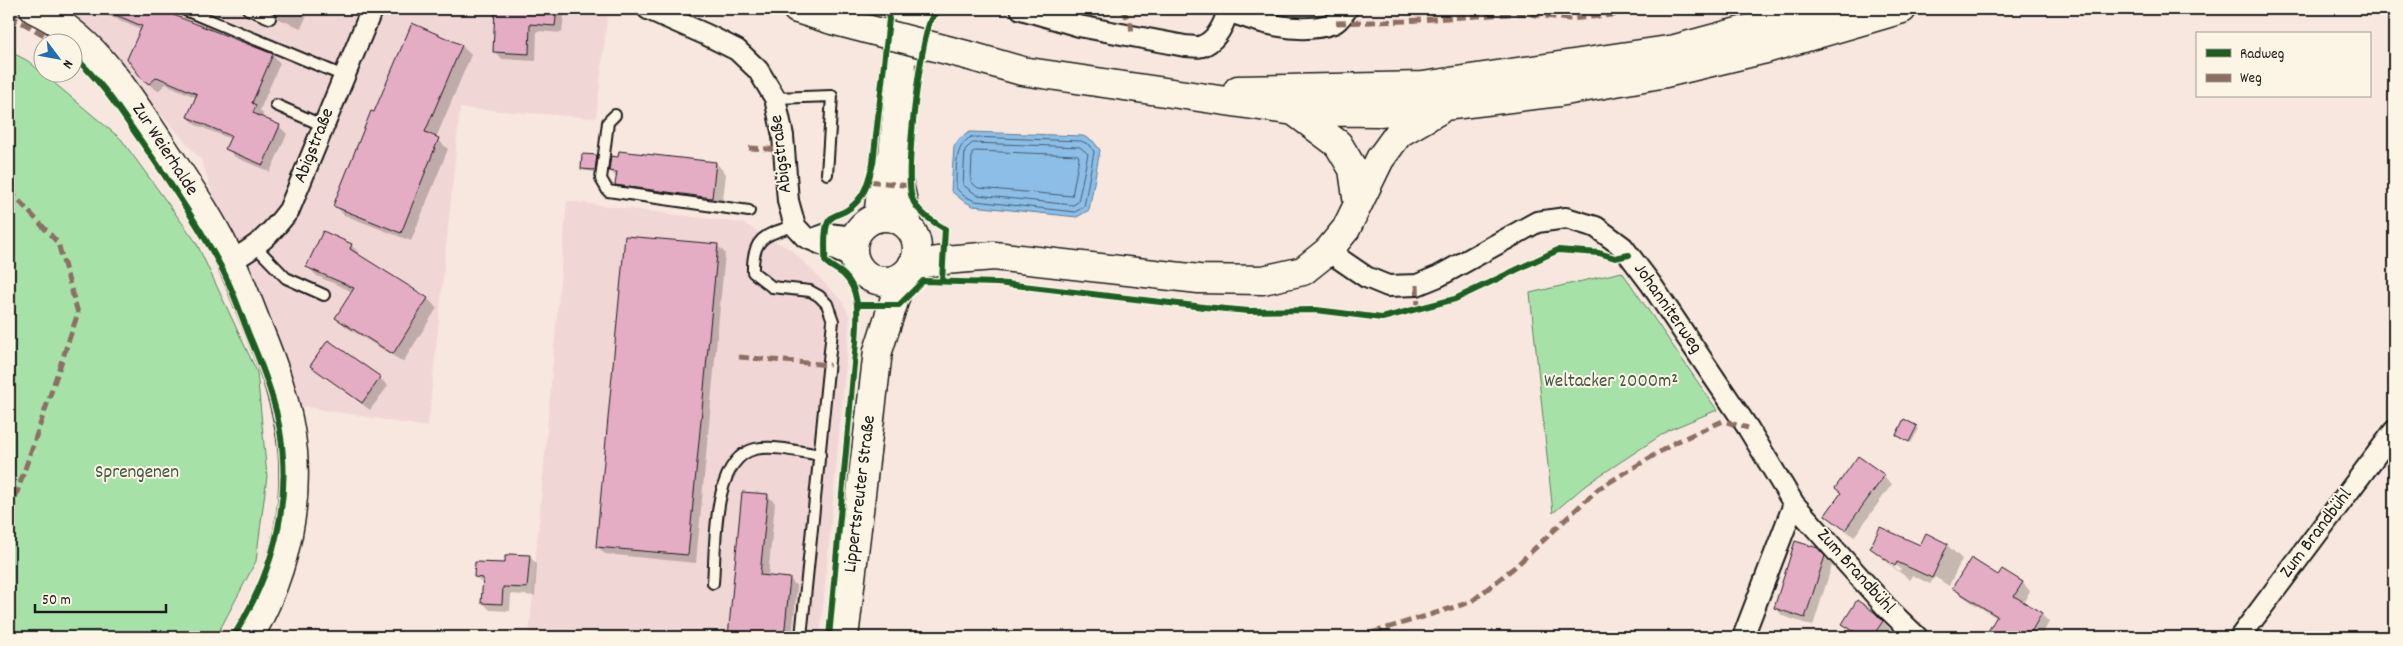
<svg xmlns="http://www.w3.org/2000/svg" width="2403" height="646" viewBox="0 0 2403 646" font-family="Dekko,sans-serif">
<rect width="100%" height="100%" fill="#f7e7de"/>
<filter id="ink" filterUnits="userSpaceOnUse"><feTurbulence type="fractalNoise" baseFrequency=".02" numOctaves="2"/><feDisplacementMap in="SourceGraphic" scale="10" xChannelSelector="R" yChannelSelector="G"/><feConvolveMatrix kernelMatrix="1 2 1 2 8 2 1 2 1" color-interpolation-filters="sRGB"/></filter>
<g filter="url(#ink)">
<!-- built -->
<path fill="#f1d6d6" d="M65 9H608L596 118 460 108 428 427 301 406 235 258 201 160 103 48Z
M567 201 742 223 793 251 842 301 850 317 820 637H529Z"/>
<!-- green -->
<path fill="#a6e2a8" stroke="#617f62" d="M9 51 28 61 121 139 196 242 257 372 267 476 256 561 216 637H9Z
M1622 272 1717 410 1669 430 1587 484 1553 513 1530 293Z"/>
<!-- water -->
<path fill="#8cbee8" stroke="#5f7d96" d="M970 132 1083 136 1093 141 1100 150 1089 210 1077 217 973 206 962 200 951 191 954 146 960 138Z"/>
<!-- shadow -->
<path fill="#0003" fill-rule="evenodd" d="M94 9H155L272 55 280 63 260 110 263 114 262 118 279 126 287 134 270 172 235 157 227 149 231 139 196 125 188 117 197 98 166 84 158 91 151 86 143 78 141 30Z
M254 9H310L301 28Z
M497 9H556L564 16 562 33 537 31 536 61 502 59 494 51Z
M412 25 462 46 471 55 436 138 448 149 411 241 344 215 335 205Z
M596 156 599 158 597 172 585 171 582 168Z
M716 163 726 174 722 208 627 195 616 185 617 178 610 171Z
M351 245 360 254 359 256 428 299 437 308 403 362 346 327 337 317 353 292 317 276 308 267Z
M717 245 725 253 696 563 605 554 597 546Z
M311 366 380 378 388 386 370 410Z
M1916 427 1919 429 1911 443 1897 435Z
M1859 457 1892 484 1854 537 1827 515 1842 494Z
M743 493 767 495 775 503 768 577 790 579 797 587 792 637H729Z
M1947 545 1962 559 1949 586 1935 577 1930 584 1912 575 1910 580 1886 562 1872 548ZM1886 558 1901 569 1899 571 1886 561Z
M1817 549 1832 565 1813 626 1783 616 1775 608Z
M529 556 537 564 535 596 511 594 510 611 490 610 482 602 484 585 476 577Z
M2002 571 2023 583 2030 591 2023 603 2041 614 2049 622 2041 637H1993L1989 633 1997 618 1962 596 1954 588 1999 577Z
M1874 613 1897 636 1896 637H1857L1843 623Z"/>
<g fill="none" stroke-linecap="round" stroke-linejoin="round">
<!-- shore -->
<path stroke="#495d6e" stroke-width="1" d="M971 137 1081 141 1090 145 1094 152 1084 207 1075 212 975 201 964 196 956 188C957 169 953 147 971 137Z
M973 143 1080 147 1088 154 1078 202 1073 205 977 195 963 185 965 150Z
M975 151 1078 155 1079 158 1072 196 978 188 971 182 972 153Z"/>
</g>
<!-- building -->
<path fill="#e4adc3" stroke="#1c1c1c" d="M102 9H158L273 54 252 103 256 105 253 113 280 125 263 165 225 149 231 136 187 117 197 94 157 77 149 84 142 79 127 59 142 26Z
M495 9H557L555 26 530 24 529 54 493 52Z
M412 23 462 45 425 132 439 138 401 233 333 206 371 111 374 112Z
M619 151 716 162 712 198 615 185 617 172 609 171 611 156 618 157Z
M582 154 597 155 595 170 581 169Z
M323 231 352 244 350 249 428 298 393 354 335 318 354 288 306 267Z
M625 236 718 244 688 555 596 547Z
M328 340 381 377 362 403 310 366Z
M1904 419 1917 426 1909 442 1896 435Z
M1858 456 1885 475 1845 530 1825 515 1841 493 1835 488Z
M742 492 768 494 760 575 790 578 784 637H728Z
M1880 527 1920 545 1926 533 1948 544 1932 578 1897 562 1895 566 1870 548Z
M1795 541 1818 548 1825 556 1805 618 1774 608Z
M509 554 530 555 527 588 503 587 502 604 481 603 483 578 474 577 475 562 505 563V556H508Z
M1971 558 1998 575 2002 569 2023 582 2014 596 2042 613 2030 634 2025 631 2021 637H1995L1987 633 1997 616 1952 588Z
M1857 600 1874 612 1883 621 1872 637H1863L1842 624Z"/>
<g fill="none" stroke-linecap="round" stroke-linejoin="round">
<!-- lane casing -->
<g stroke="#1c1c1c" stroke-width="14">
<path id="lane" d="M248 9 270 18
M185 10 344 76
M775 98 832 96 827 174
M276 105 324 126
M615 115 608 122 601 179 608 191 749 211
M795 226C764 234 752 239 753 272L772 287 810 291 819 296 827 304 833 321 801 637
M256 247 286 278 324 295
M713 583C716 548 711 459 755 449 775 445 800 452 820 455"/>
</g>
<!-- street casing -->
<g stroke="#1c1c1c" stroke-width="24">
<path id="street" d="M648 9 707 35 737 50 758 70 775 98 783 136 788 201 795 226 805 237 854 258
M1021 9 1079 26 1185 46C1190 46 1198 48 1202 46 1216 41 1224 24 1228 11
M1223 9C1256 22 1299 36 1334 23 1339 21 1344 13 1347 9
M813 239 827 234 855 237
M1328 251 1366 277 1388 286 1417 285 1439 276 1537 222 1566 218 1596 227 1623 247 1651 284 1748 428 1794 504 1887 608 1917 637
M231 261C258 246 270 235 289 210L372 9
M1743 637 1794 504
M2240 637 2394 431"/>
</g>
<!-- secondary casing -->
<g stroke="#1c1c1c" stroke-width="31">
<path id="secondary" d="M34 9C94 37 126 92 161 145 186 183 213 221 231 262 241 283 249 304 257 325 274 366 289 407 293 452 298 518 281 580 249 637
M908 52 921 9
M893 155 908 226
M853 249a32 32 0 1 1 64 0a32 32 0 1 1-64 0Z
M878 218 882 183 893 155 901 72 899 9
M912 265 944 260 994 256 1199 279 1263 280 1303 271 1328 251
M844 637 878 351 897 292 899 278"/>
</g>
<!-- highway casing -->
<g stroke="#1c1c1c" stroke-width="31">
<path id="highway" d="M797 9 832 20
M970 56 1022 71 1294 111 1379 112 1444 106 1559 92 1666 73 1762 50 1902 9
M1238 90 1423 86 1675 49 1823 9
M1294 111 1338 144 1353 169 1358 204
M1328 251 1346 229 1380 159 1399 133 1439 110"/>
</g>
<!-- lane -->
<use href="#lane" stroke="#fcf5e5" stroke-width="10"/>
<!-- street -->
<use href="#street" stroke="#fcf5e5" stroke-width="20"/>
<!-- secondary -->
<use href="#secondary" stroke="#fcf5e5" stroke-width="28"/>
<!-- highway -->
<use href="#highway" stroke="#fcf5e5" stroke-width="28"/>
<!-- highway-bridge casing -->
<g stroke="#1c1c1c" stroke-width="31" stroke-linecap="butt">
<path id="highway-bridge" d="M832 20 970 56"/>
</g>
<!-- highway-bridge -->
<use href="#highway-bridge" stroke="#fcf5e5" stroke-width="28"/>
<!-- quiet -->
<path stroke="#8d6e63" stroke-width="5" stroke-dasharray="10 5" stroke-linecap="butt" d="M1122 9 1131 24 1132 36
M9 15 56 42
M1336 23 1405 21 1521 13 1569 19 1613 15 1638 9
M749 148 784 150
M869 181 910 186
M9 190 58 243 78 313 9 516
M1417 285 1418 309
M739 357 830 365
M1358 637 1471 602 1516 566 1598 489 1676 442 1723 421 1748 428"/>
<!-- cycleway casing -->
<g stroke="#fcf5e5" stroke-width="9">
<path id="cycleway" d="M72 55C100 79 120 111 141 141 169 181 197 222 220 265 232 287 240 312 249 335 266 375 281 414 283 458 287 523 267 583 233 637
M942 281 945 229C932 221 917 212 912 198 904 175 920 42 931 19 933 15 939 12 942 9
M858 305H899L923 281 997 283 1204 307 1249 311 1316 310 1382 318 1455 299 1558 250 1599 253 1615 258 1629 255
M829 637 856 342C857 319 862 292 844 275 838 269 830 267 825 261 826 250 823 233 828 222 831 215 841 214 847 210 865 199 868 182 873 163L889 19 886 9"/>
</g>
<!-- cycleway -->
<use href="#cycleway" stroke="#1b5e20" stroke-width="6"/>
</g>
</g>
<g text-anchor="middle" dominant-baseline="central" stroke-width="4" stroke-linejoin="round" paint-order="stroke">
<!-- street labels -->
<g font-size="19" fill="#1c1c1c" stroke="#fcf5e5">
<text transform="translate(315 146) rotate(-68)">Abigstraße</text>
<text transform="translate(164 150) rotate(57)">Zur Weierhalde</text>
<text transform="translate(782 154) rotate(-97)">Abigstraße</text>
<text transform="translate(1667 309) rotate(55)">Johanniterweg</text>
<text transform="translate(861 494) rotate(-83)">Lippertsreuter Straße</text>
<text transform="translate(2317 534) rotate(-53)">Zum Brandbühl</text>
<text transform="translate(1855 572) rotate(48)">Zum Brandbühl</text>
</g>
<!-- park labels -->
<g font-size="19" fill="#455746" stroke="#fcf5e5">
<text x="1611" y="382">Weltacker 2000m²</text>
<text x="137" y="473">Sprengenen</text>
</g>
</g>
<!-- margin -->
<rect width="2403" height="646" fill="none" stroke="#fcf5e5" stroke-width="30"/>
<rect x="15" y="15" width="2373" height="616" fill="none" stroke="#1c1c1c" stroke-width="2" filter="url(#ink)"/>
<!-- legend -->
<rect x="2196" y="32" width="175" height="65" fill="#fcf5e5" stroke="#a29e95"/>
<rect x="2206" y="49" width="25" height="8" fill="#1b5e20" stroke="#a29e95"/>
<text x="2240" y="58" font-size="15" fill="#1c1c1c">Radweg</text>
<rect x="2206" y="74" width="25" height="8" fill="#8d6e63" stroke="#a29e95"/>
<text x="2240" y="82" font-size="15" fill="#1c1c1c">Weg</text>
<!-- north arrow -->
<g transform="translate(58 58) rotate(122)"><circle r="24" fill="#fcf5e5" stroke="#a29e95"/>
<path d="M0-4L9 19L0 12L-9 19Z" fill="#1f6fb2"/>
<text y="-8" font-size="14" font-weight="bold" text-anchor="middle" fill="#1c1c1c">N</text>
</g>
<!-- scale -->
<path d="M35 604v8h131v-8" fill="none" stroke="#1c1c1c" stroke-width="2.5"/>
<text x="42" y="604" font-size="15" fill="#1c1c1c" stroke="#fcf5e5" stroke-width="4" paint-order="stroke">50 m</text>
</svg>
